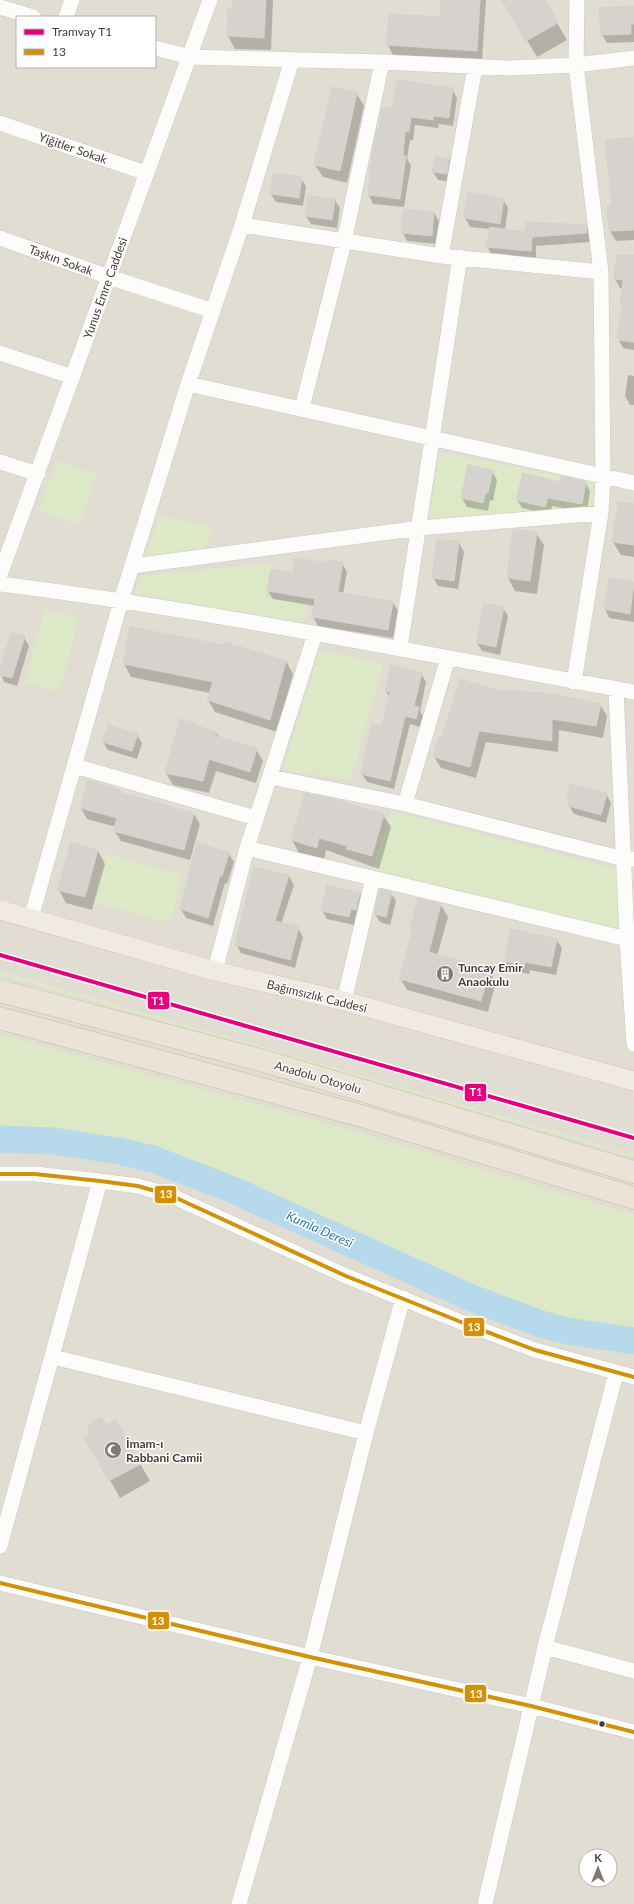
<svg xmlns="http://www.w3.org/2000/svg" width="634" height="1904" viewBox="0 0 634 1904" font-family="Lato,sans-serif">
<rect width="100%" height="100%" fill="#eeebe6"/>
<!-- residential -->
<path fill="#e2ddd3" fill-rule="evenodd" d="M0 0H634V1904H0ZM17 17H155V67H17ZM586 1856H610V1880H586Z"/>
<!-- green -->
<path fill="#dce8c6" d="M440 452 597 483 593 507 429 521Z
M56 461 96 474 80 524 39 512Z
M159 516 212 526 206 551 145 558Z
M272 563 265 597 308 603 304 626 135 594 141 576Z
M45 609 79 619 59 692 25 682Z
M320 650 383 664 351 781 283 770Z
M392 811 617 869 619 932 372 870Z
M105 854 183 875 170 923 92 902Z
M0 971 634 1154V1157C423 1097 212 1034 0 975Z
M0 1034 350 1130 634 1215V1333L569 1323 533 1314 167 1155 119 1141 33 1130 0 1131Z"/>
<!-- shadow -->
<path fill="#0003" d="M234 0H273L271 50 235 49 228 36Z
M442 0H486L482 60 393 55 388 45 440 18Z
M503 0H544L567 40 537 57Z
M634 7V42L607 43 602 35Z
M452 89 457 98 453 126 439 124 438 128 415 125 413 140H410L407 159 411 165 404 207 373 204 369 195 373 152 380 129 393 109Z
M357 94 364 106 347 183 323 177 315 165Z
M634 138V240L616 241 610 231 608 207H613Z
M449 159 454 168 451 182 438 180 433 172Z
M301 178 306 186 303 206 276 202 271 194Z
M503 199 508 208 505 230 526 234 586 226 591 235V242L536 246V259L492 255 487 246 490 229 470 227 465 218Z
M335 200 340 208 337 228 311 224 306 216Z
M434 213 439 221 437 244 407 241 402 232Z
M634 258V350L623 348 618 339 623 306 621 303 623 288H620L615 279Z
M628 375 634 376V405H630L625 396Z
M492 471 497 480 493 501 490 500 488 511 467 507 462 498Z
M585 482 590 491 587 512 552 506 550 515 522 508 517 500 561 484Z
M634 505V557L621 555 613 542Z
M514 530 536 533 544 545 537 594 515 591 508 578Z
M459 543 464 552 458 589 438 586 433 577Z
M342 563 347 572 343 594 393 602 398 611 393 638 318 626 313 617 315 606 273 599 268 591 294 574Z
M610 579 634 583V622L609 618 605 609Z
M503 608 508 616 500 655 482 651 477 643Z
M131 628 286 661 293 674 277 732 215 712 208 700 210 693 131 677 124 664Z
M24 637 29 646 17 686 4 682 0 672Z
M421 673 426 682 420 711 423 717 420 727 410 724 394 789 367 782 362 774 383 727 390 698 386 691Z
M506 694 600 704 607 716 603 738 559 730 558 752 486 742 476 778 441 768 434 757 443 740Z
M195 724 196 727 216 732 220 738 256 749 263 761 256 783 216 771 209 793 173 785 166 773Z
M137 735 142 743 137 759 108 750 103 742Z
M119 790 122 794 194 814 200 824 190 860 121 841 114 830 116 827 87 819 81 808Z
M606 794 611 803 606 823 574 814 569 806 570 803 568 799Z
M383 815 391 827 379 869 326 850 324 860 299 853 292 840Z
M71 843 98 851 105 864 92 910 66 903 59 890Z
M198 844 229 854 234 862 227 884 225 883 213 926 186 918 181 909Z
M255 868 289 876 294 885 281 924 298 928 303 937 295 968 241 953 236 944Z
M360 893 365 902 361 918 356 917 354 925 327 919 322 910Z
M391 893 396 901 390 925 380 922 375 914Z
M441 905 448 917 437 956 489 970 496 982 488 1012 407 990 400 978 413 932 411 928Z
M557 940 562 948 556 975 530 970 529 974 510 970 505 961Z
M116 1421 150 1481 120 1498 86 1437Z"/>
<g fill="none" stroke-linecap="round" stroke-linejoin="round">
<!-- river -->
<path stroke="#b7d9ec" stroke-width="27" d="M0 1139 54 1141 118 1151 153 1159 233 1190 469 1297 541 1324 567 1331 634 1341"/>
</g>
<!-- building -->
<path fill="#d6d2cd" stroke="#d6d2cc" d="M233 0H266L264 38 227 36 228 9H233Z
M441 0H480L477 51 386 45 389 14 440 17Z
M502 0H545L558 23 526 41Z
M634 6V24H631V34L601 35 599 8Z
M397 80 453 88 449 118 434 116 433 120 411 117 409 132 405 131 403 155 406 156 400 199 368 195 372 152 377 128H379L382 107 392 108Z
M332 87 357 93 340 171 314 165Z
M634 137V230L609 231 607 206H612L605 140Z
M435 157 449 158 447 174 432 172Z
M273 173 302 177 299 198 270 194Z
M468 192 504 198 500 224 464 218Z
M308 195 335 199 332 220 305 216Z
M403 209 434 212 432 236 401 233Z
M526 222 586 225 587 233 532 237 531 251 486 247 490 227 525 232Z
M617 255H634V342L617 340 622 303H620L623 280 614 279Z
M468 465 493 470 488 493 486 492 483 503 461 498Z
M523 473 560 482 561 476 586 482 582 504 548 498 545 507 516 500Z
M618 502 634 504V545L612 542Z
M513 529 537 532 530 581 507 578Z
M437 539 459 542 454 581 432 578Z
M295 558 328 563V560L343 562 338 592 393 602 388 630 312 617 315 599 267 591 271 569 293 573Z
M609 578 634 582 630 614 604 609Z
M484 603 504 607 496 647 476 643Z
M130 627 224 645 225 642 286 661 270 720 207 700 213 682 123 664Z
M11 632 25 636 12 678 0 675V668Z
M391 665 422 673 414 706 419 707 416 719 405 716 390 781 361 774 372 723 382 726 390 692 385 691Z
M460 679 505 692 506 690 553 694 601 704 596 726 552 719V741L479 731 470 767 433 757 438 737 442 738Z
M180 719 195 723V725L217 732 216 736 257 748 250 772 209 759 203 781 165 773Z
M108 725 138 734 132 751 102 742Z
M88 780 120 790 119 792 194 813 184 850 113 831 117 818 80 808Z
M570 784 607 793 601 815 568 806 569 800 567 799Z
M305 793 330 798 384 814 372 856 346 849 347 846 319 838 317 848 291 840Z
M71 842 98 850 85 897 57 890Z
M197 843 229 853 222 876 220 875 208 918 180 909Z
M254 867 289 875 275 921 299 927 290 960 235 945Z
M327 885 360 893 356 910 351 909 349 917 321 911Z
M380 889 392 892 386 917 374 914Z
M418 898 441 904 429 952 490 969 481 1001 399 979 413 929 410 928Z
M511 929 557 939 551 967 525 962 524 966 504 961Z
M101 1417 106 1425 116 1420 141 1464 109 1481 84 1437 91 1433 87 1426Z"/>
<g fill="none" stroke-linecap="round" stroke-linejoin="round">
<!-- minor casing -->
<g stroke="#cac7c2" stroke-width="16">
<path id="minor" d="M0 7 33 17
M66 17 72 0
M155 48 190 57 382 62 509 68 576 65 634 58
M0 123 146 173
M242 225 441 256 601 272
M0 238 109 277 213 311
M441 256 475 67
M0 353 73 377
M188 384 634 483
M302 408 344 242 382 62
M0 462 38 474
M133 566 420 528 601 513
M0 575 210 0
M0 584C213 611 423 654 634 692
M400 648 460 257
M574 682 601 513 603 477 601 272 576 65 577 0
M616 689 627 939 634 1044
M75 766 256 818
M270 777 405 804 624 859H634
M405 804 448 658
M247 848 627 939
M31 918 121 601 188 384 242 225 292 60
M215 971 247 848 315 634
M344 1001 373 878
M0 1174H35L100 1181 138 1186 172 1196 346 1276 466 1324 535 1350 634 1377
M53 1357 366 1433
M0 1546 100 1181
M0 1583 310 1657 531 1706 634 1732
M545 1647 634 1671
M239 1904 310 1657 366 1433 403 1298
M485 1904 545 1647 616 1373"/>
</g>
<!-- major casing -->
<g stroke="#d0c6b4" stroke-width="20">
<path id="major" d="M0 910 215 971 344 1001 634 1081"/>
</g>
<!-- highway casing -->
<g stroke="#c5b7a2" stroke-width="23">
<path id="highway" d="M0 991 264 1061 634 1172
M0 1018 365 1117 634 1198"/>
</g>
<!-- minor -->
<use href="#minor" stroke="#fcfcfb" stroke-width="15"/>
<!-- major -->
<use href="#major" stroke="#f0ebe2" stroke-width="19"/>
<!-- highway -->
<use href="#highway" stroke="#ebe3d7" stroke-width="22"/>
<!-- bus-1 casing -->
<g stroke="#fff" stroke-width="7">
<path id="bus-1" d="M0 1174H35L100 1181 138 1186 172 1196 346 1276 466 1324 535 1350 634 1377
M0 1583 310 1657 531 1706 634 1732"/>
</g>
<!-- bus-1 -->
<use href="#bus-1" stroke="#d3910a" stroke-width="4"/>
<!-- tram-1 casing -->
<g stroke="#fff" stroke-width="7">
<path id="tram-1" d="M0 955 634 1138"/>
</g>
<!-- tram-1 -->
<use href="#tram-1" stroke="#e5007d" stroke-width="4"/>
</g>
<!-- icons -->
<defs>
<g id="building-disc" transform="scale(0.9)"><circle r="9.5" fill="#7f7972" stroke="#fff"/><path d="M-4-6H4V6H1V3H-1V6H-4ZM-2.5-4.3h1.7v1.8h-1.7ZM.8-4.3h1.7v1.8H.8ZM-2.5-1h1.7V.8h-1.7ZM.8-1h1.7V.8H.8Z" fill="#fff"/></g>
<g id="mosque-disc" transform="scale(0.9)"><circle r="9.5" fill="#7f7972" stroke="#fff"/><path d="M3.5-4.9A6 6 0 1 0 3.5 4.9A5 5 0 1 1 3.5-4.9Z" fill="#fff"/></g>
</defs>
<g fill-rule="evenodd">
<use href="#building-disc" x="445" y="974"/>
<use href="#mosque-disc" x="113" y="1450"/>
</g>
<!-- markers -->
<circle fill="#433c34" stroke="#fff" stroke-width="1.5" cx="602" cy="1724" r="3.5"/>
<g text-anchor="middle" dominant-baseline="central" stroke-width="3" stroke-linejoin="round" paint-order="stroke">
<!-- street labels -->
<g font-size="12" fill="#433c34" stroke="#fff">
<text transform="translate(73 148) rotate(19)">Yiğitler Sokak</text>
<text transform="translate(61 260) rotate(20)">Taşkın Sokak</text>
<text transform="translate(105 288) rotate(-70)">Yunus Emre Caddesi</text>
<text transform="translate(317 996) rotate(14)">Bağımsızlık Caddesi</text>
<text transform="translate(318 1077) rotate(16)">Anadolu Otoyolu</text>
</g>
<!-- poi labels -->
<g font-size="12" font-weight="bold" fill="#433c34" stroke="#fff" text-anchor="start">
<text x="458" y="967">Tuncay Emir<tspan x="458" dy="14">Anaokulu</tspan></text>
<text x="126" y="1443">İmam-ı<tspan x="126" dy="14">Rabbani Camii</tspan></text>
</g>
<!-- water labels -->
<g font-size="13" font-style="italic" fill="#307dab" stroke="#fff">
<text transform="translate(320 1229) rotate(24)">Kumla Deresi</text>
</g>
</g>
<g stroke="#fff" stroke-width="1.5">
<rect x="147" y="991" width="23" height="19" rx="4" fill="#e5007d"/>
<rect x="464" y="1083" width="23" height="19" rx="4" fill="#e5007d"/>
<rect x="154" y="1185" width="23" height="19" rx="4" fill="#d3910a"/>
<rect x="463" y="1317" width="22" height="20" rx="4" fill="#d3910a"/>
<rect x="147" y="1611" width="23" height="19" rx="4" fill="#d3910a"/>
<rect x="464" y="1684" width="23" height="19" rx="4" fill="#d3910a"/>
</g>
<g font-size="11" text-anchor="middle" font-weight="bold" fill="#fff">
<text x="158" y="1005">T1</text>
<text x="476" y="1096">T1</text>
<text x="166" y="1198">13</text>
<text x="474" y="1331">13</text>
<text x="158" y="1625">13</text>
<text x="476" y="1698">13</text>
</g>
<!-- legend -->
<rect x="16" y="16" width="140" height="52" fill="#ffffff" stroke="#b4b1ae"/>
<rect x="24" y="29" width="20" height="6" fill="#e5007d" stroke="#b4b1ae"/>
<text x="52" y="36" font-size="12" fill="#433c34">Tramvay T1</text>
<rect x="24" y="49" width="20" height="6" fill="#d3910a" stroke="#b4b1ae"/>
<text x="52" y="56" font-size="12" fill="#433c34">13</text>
<!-- north arrow -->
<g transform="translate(598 1868)"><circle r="19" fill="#ffffff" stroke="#b4b1ae"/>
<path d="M0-3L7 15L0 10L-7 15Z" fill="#7f7972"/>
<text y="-6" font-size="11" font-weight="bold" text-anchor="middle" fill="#433c34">K</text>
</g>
</svg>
